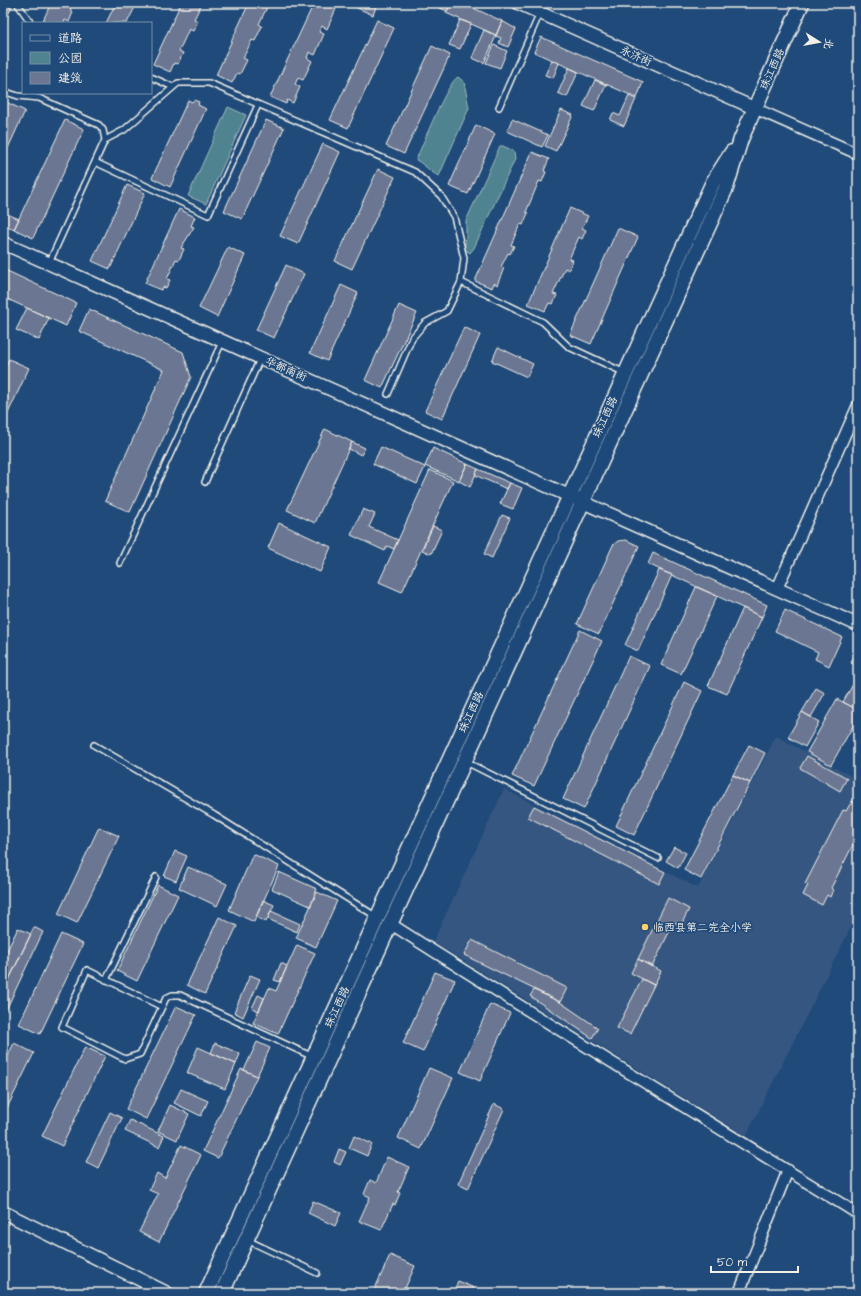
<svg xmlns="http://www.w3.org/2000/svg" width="861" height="1296" viewBox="0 0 861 1296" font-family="'Architects Daughter','LXGW WenKai TC',sans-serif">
<rect width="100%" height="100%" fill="#1f4a7a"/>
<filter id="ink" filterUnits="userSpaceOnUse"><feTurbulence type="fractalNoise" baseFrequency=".025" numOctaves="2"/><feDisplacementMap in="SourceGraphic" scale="8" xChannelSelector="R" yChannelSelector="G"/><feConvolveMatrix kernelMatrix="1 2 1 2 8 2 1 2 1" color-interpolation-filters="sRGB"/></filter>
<g filter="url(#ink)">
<!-- built -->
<path fill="#365781" d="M776 736 858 780V913L746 1136 433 942 504 789 698 888Z"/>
<!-- green -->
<path fill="#4f8390" stroke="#a2babc" d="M458 77 464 82 469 108 439 176C431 173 424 164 416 160 422 146 448 81 458 77Z
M228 107 246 115 206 204 188 196Z
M500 146H503L514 151 515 159 474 248 470 253 464 249 466 238V221Z"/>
<!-- building -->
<path fill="#6b7692" stroke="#f4f1e8" d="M3 3 12 6 3 26Z
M51 3H73L70 10 73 12 69 22 65 20 64 23H42Z
M116 3H141L139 7 136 5 127 23H106Z
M181 3H202L194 19 198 21 193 31 189 29 179 51 183 53 178 64 174 63 170 72 153 64Z
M249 3H272V5L269 3 259 24 262 26 255 41 252 40 243 58 247 60 240 74 237 73 232 83 216 75Z
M314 3H329L332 4 331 7 336 9 327 29 322 26 319 32 324 34 315 55 309 52 307 58 312 61 303 80 298 78 295 84 300 87 293 103 287 100 286 104 270 97Z
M357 3H366L376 7 373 15 355 7Z
M428 3H451L447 11Z
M451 3H462L502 21 496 35 446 13Z
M377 20 394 28 348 128 330 120Z
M460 20 471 24 460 49 449 45Z
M502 21 516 29 508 47 499 43 501 38 496 36Z
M484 30 496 36 484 63 472 58Z
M541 37 643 82 637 98 534 52Z
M494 45 507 51 500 68 486 63Z
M432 46 450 55 404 154 386 146Z
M552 60 559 63 553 78 545 75Z
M569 68 578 72 567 97 558 93Z
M595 80 606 85 594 111 583 106Z
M629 96 636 99 624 126 610 120 613 113 620 116Z
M188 100 192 102 194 100 199 102 198 105 206 109 170 187 152 178Z
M6 102 25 111 3 159V108Z
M561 110 573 115 556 151 545 146Z
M512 119 548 135 542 147 507 131Z
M65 120 84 129 33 238 14 229Z
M266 120 284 128 242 219 224 211Z
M476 125 495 134 468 194 449 186Z
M323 144 340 152 298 244 280 236Z
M532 152 549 159 544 171 546 172 542 182 539 181 526 212 528 213 523 225 520 224 511 245 514 246 510 254 508 253 501 267 504 268 497 285 494 283 492 288 475 281Z
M378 169 395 177 352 269 335 261Z
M127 185 145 193 110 269 92 261Z
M570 208 588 216 582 228 586 230 582 239 579 237 569 259 573 260 569 270 565 268 553 294 557 295 553 304 549 303 545 311 528 304Z
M179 209 195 217 191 226 194 227 181 248 184 249 179 260 176 259 167 279 170 280 166 288 163 287 161 290 145 283Z
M3 212 19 219 14 229 3 224Z
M618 228 638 237 591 344 570 335Z
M228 247 245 255 217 317 199 308Z
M286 265 304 274 274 338 256 330Z
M3 269 76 303 66 326 3 297Z
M341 285 358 293 327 361 310 353Z
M399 305 417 313 382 388 365 380Z
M27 308 49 318 39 340 16 330Z
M89 309 183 352 191 377 130 512 105 501 164 370 79 331Z
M464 327 480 335 442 419 425 411Z
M498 347 533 364 527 377 492 361Z
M9 359 29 368 3 424V372Z
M325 429 352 442 315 523 287 510Z
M352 442 365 448 361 455 349 449Z
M381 447 425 467 417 484 373 464Z
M433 448 467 464 459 481 425 466Z
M467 464 478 469 470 487 459 481Z
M478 469 510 483 507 489 475 475Z
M430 470 453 481 402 592 379 582Z
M510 483 522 488 513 509 500 504Z
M363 509 375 514 369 527 398 540 394 549 387 546 385 551 351 535Z
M502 515 510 518 492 558 484 554Z
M279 523 331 547 320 572 268 548Z
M433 526 442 530 431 554 422 550Z
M626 540 639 546 599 634 577 624 613 545 618 541Z
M653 553 767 605 762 617 648 564Z
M659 570 672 575 638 651 625 645Z
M696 587 717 596 681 674 661 665Z
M743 608 762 617 727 694 708 686Z
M785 610 842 637 829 666 815 659 818 652 775 631Z
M580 630 602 641 534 786 512 776Z
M858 648V666L851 663Z
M629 656 650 666 584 809 563 799Z
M856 679 858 680V710L843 702Z
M684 682 702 691 634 835 616 826Z
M816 688 825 693 811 717 802 712Z
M837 699 858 710V717L831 765 807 752Z
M802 712 819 722 805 747 788 737Z
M749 745 765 753 750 783 733 775Z
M807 756 847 778 840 791 800 768Z
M733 775 750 783 701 879 684 870Z
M852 801 858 804V835L831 888 833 890 830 897 827 895 822 905 803 895 808 885 805 884 843 810 846 811Z
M534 806 665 872 659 884 528 817Z
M99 827 119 836 77 923 58 914Z
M674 847 686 853 678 868 666 861Z
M175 851 187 856 176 881 164 876Z
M253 854 279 866 254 922 229 910Z
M188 867 227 884 217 906 179 888Z
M279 872 317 889 310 906 272 889Z
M158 885 178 895 137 981 117 971Z
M317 892 337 901 316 947 296 938Z
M668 898 689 909 681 925 674 922 652 967 638 959Z
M263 900 274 905 266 922 256 917Z
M271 911 300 924 297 932 268 919Z
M219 917 237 926 205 994 187 985Z
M34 927 43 932 4 1014 3 992Z
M18 928 31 934 3 992V959Z
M61 934 83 944 40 1034 19 1024Z
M472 940 567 988 560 1002 464 955Z
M297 945 315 953 278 1034 253 1023 269 988 276 991Z
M638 959 661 971 654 985 631 973Z
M281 963 287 966 280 982 274 980Z
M435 972 455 980 423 1052 403 1043Z
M250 975 260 979 243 1017 234 1012Z
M642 979 654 985 630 1034 617 1028Z
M534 990 560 1002 598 1028 592 1038 530 996Z
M258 995 264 998 259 1011 252 1008Z
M490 1004 510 1013 480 1081 460 1072Z
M176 1006 196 1015 146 1119 126 1109Z
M257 1042 270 1048 257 1076 244 1070Z
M14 1043 34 1053 5 1112 3 1111V1066Z
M215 1043 240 1054 236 1064 211 1053Z
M85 1047 105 1056 62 1146 42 1136Z
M198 1047 236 1064 225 1089 187 1073Z
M429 1068 453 1078 421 1149 398 1138Z
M241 1069 257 1076 218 1158 203 1151Z
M181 1089 208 1101 201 1116 174 1103Z
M494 1104 504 1109 468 1189 458 1184Z
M170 1105 189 1114 177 1140 158 1131Z
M110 1112 122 1118 98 1168 86 1162Z
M130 1120 164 1136 159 1147 125 1131Z
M354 1136 372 1144 367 1156 349 1148Z
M181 1145 201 1155 159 1242 139 1232 158 1194 149 1190 157 1173 165 1178Z
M339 1149 346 1152 340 1165 334 1162Z
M387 1157 409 1167 398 1192 400 1193 395 1205 393 1204 381 1230 359 1221 370 1197 364 1194 370 1180 376 1183Z
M313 1201 341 1213 335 1226 308 1213Z
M390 1255 415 1266 403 1293H373Z
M458 1281 474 1288 471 1293H453Z"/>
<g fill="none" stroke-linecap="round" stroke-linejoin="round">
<!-- service casing -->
<g stroke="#f4f1e8" stroke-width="8">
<path id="service" d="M17 3 31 23
M151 77 173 87
M3 91 18 96 39 98 99 125 103 130 105 140
M499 107 540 13
M95 162 208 215 258 105
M49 263 105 140 124 130 178 83H209L415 172 441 196 454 217 464 258 461 282 447 311 425 323 412 338 388 394
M461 282 543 322 569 347 625 373
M205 482 260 359
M120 563 222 342
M94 745 214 815 377 917
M466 762 658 858
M106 980 156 877
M162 1007 87 970 62 1027 125 1059 140 1054 166 998 172 995H180L313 1057
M247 1240 317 1273"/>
</g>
<!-- minor casing -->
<g stroke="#f4f1e8" stroke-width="13">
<path id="minor" d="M754 108 858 154
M777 589 858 405
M391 924C545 1023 702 1117 858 1214
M739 1293 788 1170"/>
</g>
<!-- tertiary casing -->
<g stroke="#f4f1e8" stroke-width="15">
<path id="tertiary" d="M518 3 754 108
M3 243 858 625
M3 1212 167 1293"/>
</g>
<!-- secondary casing -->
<g stroke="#f4f1e8" stroke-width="17">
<path id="secondary" d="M206 1293 713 182 732 152
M222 1293 726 188 741 139 802 3"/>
</g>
<!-- service -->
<use href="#service" stroke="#1f4a7a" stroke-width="5"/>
<!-- minor -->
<use href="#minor" stroke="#1f4a7a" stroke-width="10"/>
<!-- tertiary -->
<use href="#tertiary" stroke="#1f4a7a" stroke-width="12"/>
<!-- secondary -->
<use href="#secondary" stroke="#1f4a7a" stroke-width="14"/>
</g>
</g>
<!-- markers -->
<circle fill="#ffd166" stroke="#1f4a7a" stroke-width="1.5" cx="645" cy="927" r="4"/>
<g text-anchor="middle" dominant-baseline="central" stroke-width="3" stroke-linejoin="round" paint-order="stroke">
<!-- street labels -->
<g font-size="11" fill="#f4f1e8" stroke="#1f4a7a">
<text transform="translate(636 56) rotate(24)">永济街</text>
<text transform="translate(772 69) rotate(-66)">珠江西路</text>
<text transform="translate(286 369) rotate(24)">华都南街</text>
<text transform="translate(605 417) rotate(-65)">珠江西路</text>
<text transform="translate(471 712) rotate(-65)">珠江西路</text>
<text transform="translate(337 1007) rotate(-65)">珠江西路</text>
</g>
<!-- poi labels -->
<g font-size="11" fill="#f4f1e8" stroke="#1f4a7a" text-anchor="start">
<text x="653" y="927">临西县第二完全小学</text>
</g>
</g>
<!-- margin -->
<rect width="861" height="1296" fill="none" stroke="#1f4a7a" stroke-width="16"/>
<rect x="8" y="8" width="845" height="1280" fill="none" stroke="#f4f1e8" stroke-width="1.5" filter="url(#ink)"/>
<!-- legend -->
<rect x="22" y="22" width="130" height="72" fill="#1f4a7a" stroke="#748da6"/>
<rect x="30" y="35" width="20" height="6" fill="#1f4a7a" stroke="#748da6"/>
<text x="58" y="42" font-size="12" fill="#f4f1e8">道路</text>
<rect x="30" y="52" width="20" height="12" fill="#4f8390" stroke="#748da6"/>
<text x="58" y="62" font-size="12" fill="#f4f1e8">公园</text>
<rect x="30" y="72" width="20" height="12" fill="#6b7692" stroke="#748da6"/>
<text x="58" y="82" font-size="12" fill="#f4f1e8">建筑</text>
<!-- north arrow -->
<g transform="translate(819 42) rotate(101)" stroke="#1f4a7a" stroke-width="3" paint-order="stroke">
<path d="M0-3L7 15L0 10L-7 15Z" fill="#f4f1e8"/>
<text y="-6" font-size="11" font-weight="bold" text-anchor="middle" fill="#f4f1e8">北</text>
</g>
<!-- scale -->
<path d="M711 1266v6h87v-6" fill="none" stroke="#f4f1e8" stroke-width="2"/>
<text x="717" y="1266" font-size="12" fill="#f4f1e8" stroke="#1f4a7a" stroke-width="3" paint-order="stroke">50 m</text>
</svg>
